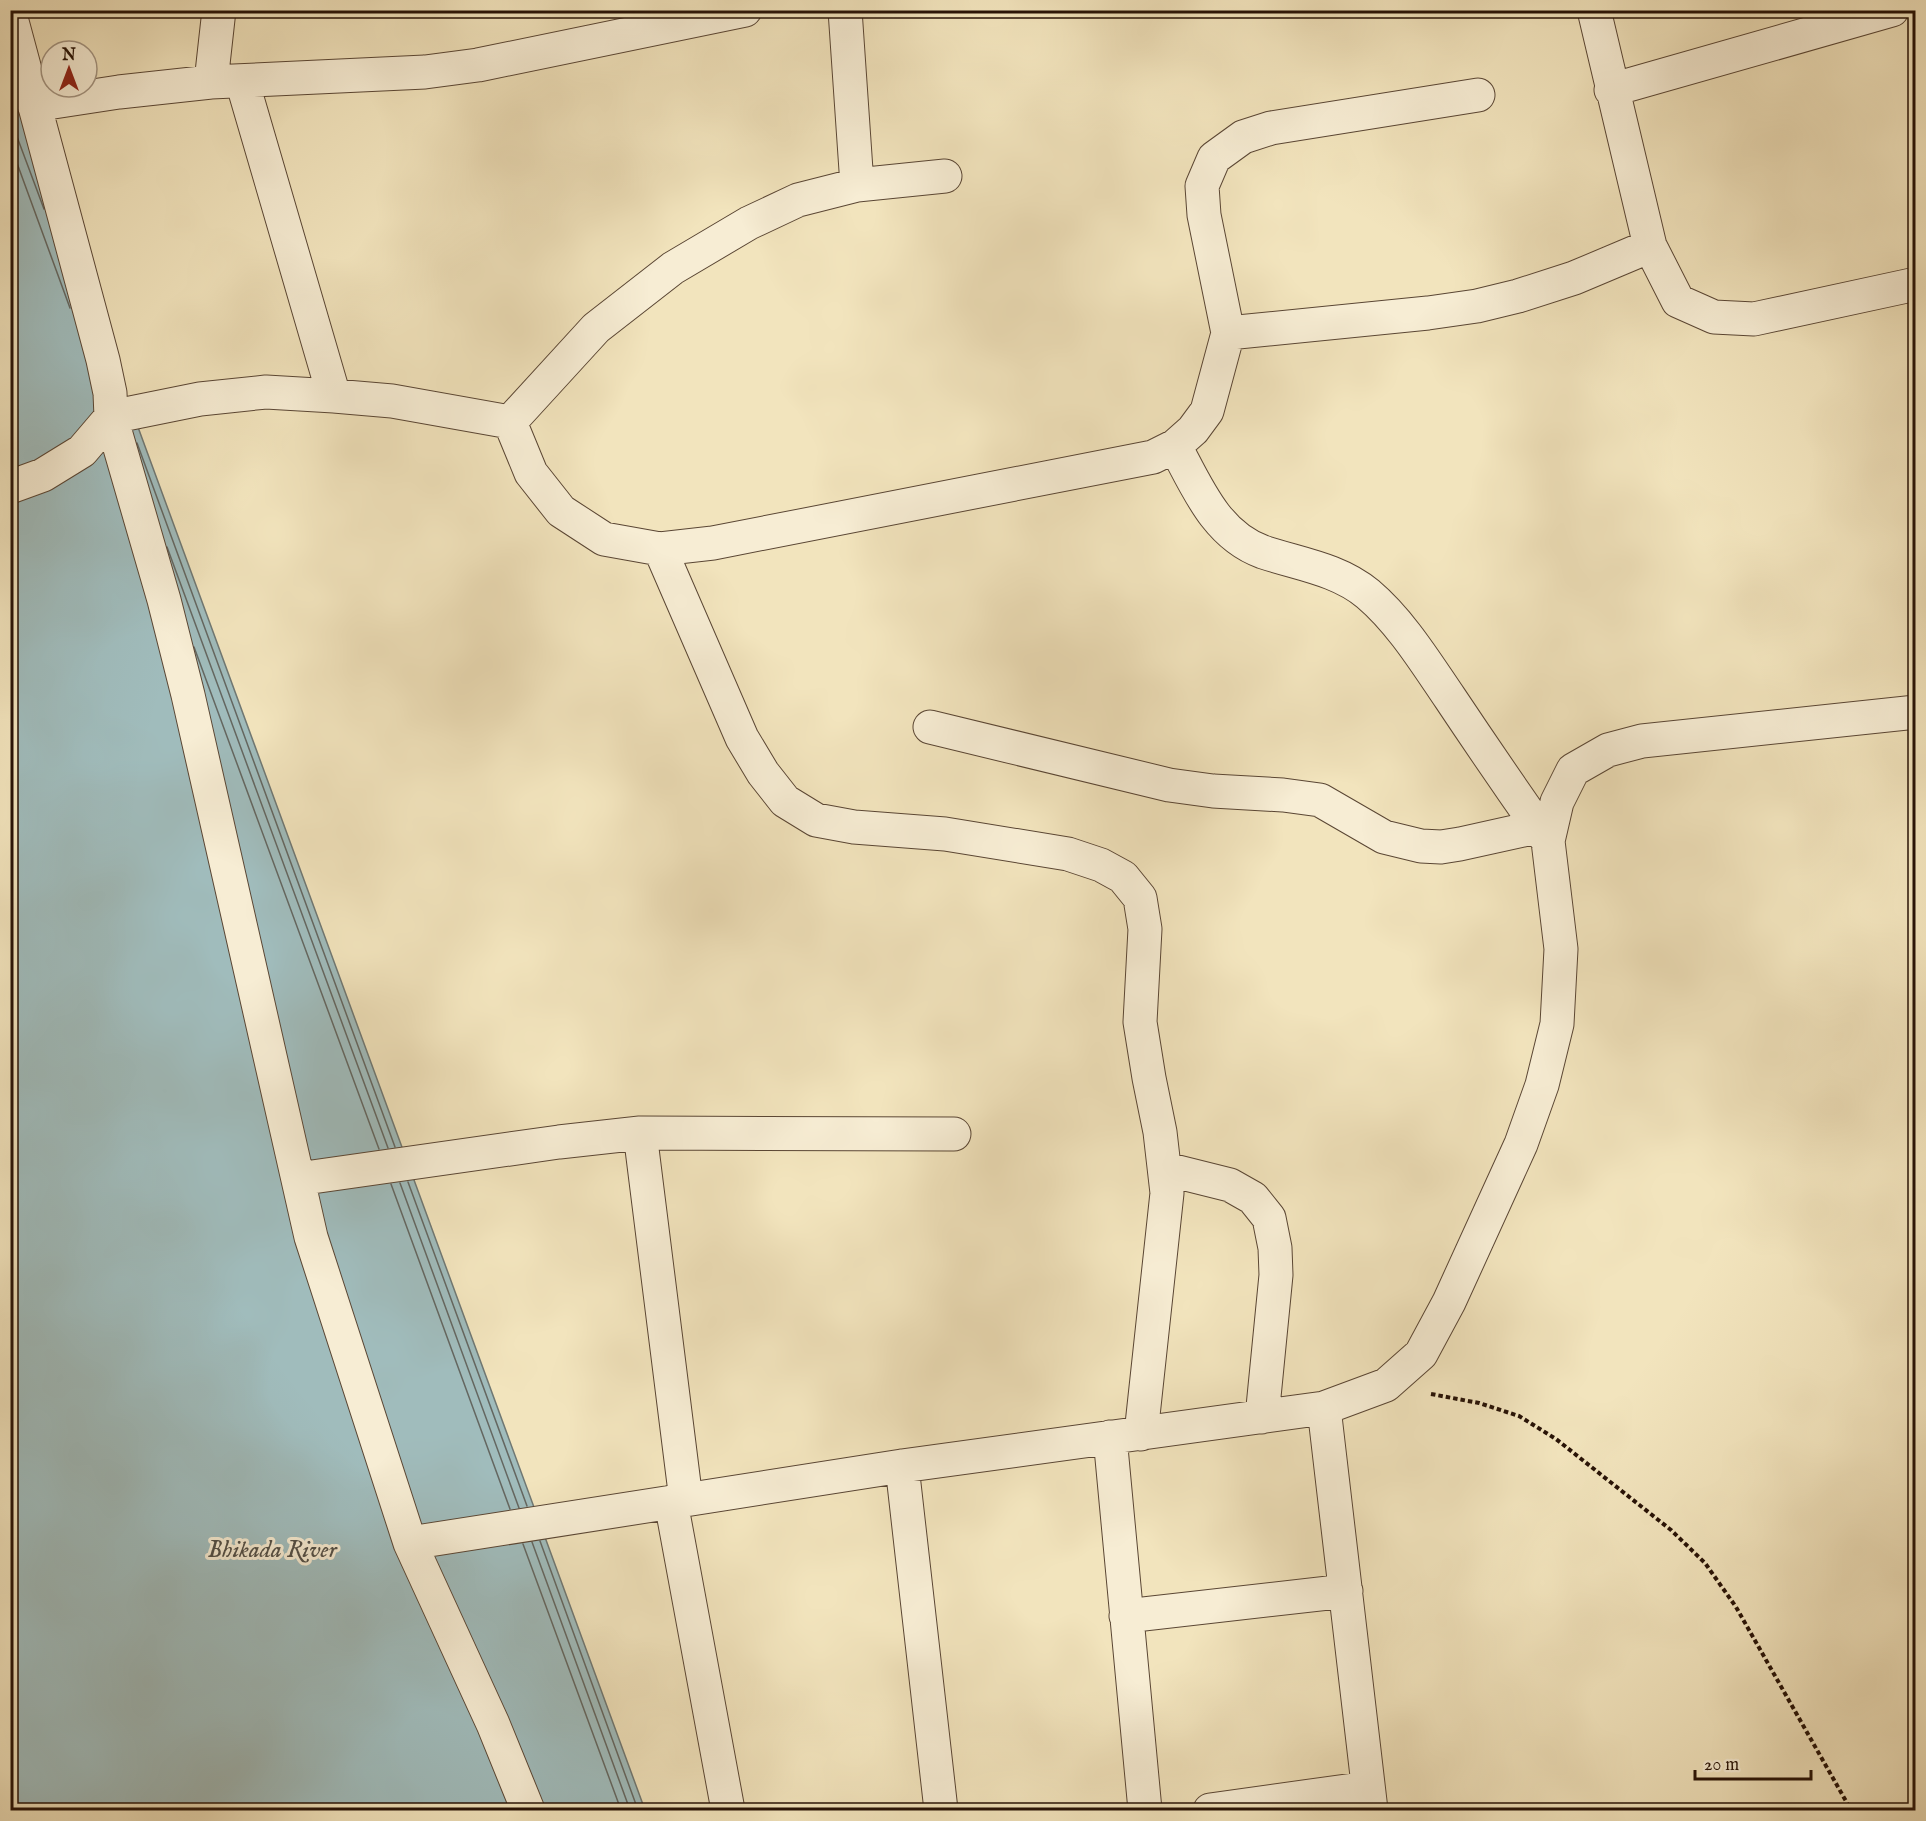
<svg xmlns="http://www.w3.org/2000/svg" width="1926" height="1821" viewBox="0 0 1926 1821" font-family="'IM FELL English',serif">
<rect width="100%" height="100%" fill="#f2e4bd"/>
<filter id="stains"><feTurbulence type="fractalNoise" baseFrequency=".00333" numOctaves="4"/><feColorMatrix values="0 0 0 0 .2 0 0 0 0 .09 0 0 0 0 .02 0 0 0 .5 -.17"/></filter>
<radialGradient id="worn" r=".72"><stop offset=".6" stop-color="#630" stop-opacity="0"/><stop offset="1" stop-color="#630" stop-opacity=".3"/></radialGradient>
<!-- water -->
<path fill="#a0bcbc" stroke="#707873" stroke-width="1.5" d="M10 68 21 108 645 1810H11Z"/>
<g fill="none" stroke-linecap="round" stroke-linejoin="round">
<!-- shore -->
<path stroke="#646761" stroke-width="1.5" d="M10 118 44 209
M10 144 70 308
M137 443 395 1147
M167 547 388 1148
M194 647 379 1149
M408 1182 527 1506
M400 1183 519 1508
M391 1184 510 1509
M540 1541 638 1810
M532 1542 630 1810
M523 1544 621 1810"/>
<!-- minor casing -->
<g stroke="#5a4634" stroke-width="35">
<path id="minor" d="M845 10 857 185
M10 14 103 360 110 393 111 417 164 600 188 695 311 1237 410 1543 493 1724 528 1810
M242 81 334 396
M211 82 219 10
M1611 90 1892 10
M34 105 119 92 211 82 425 72 478 65 745 10
M1650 246 1678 301 1714 317 1754 319 1916 284
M1228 333 1428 313 1477 306 1518 296 1574 278 1650 246 1594 10
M510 422 531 473 561 511 604 539 660 549 713 543 1153 457 1175 446 1193 430 1207 411 1228 333 1204 215 1202 186 1214 158 1243 137 1271 128 1478 95
M1175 446C1197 487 1216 535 1263 552 1299 564 1338 569 1368 594 1401 622 1426 663 1450 698 1482 746 1515 794 1548 841
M10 487 43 475 82 451 111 417 200 399 266 392 334 396 392 401 510 422 596 328 673 268 749 223 798 200 857 185 945 176
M660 549 742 738 763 773 785 801 816 820 854 827 945 834 1068 854 1101 865 1123 877 1140 898 1145 929 1140 1022 1149 1078 1160 1132 1167 1193 1141 1434
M930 727 1169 785 1213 791 1283 795 1320 800 1384 837 1421 846 1441 847 1460 844 1537 827
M640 1133 686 1500
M1166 1169 1230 1185 1253 1198 1269 1218 1275 1248 1276 1275 1262 1417
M298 1179 559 1142 640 1133 954 1134
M1324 1408 1371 1810
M1110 1437 1145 1810
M902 1466 941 1810
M671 1502 728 1810
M410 1543 902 1466 1324 1408 1386 1385 1421 1354 1449 1302 1521 1144 1542 1085 1557 1024 1561 949 1548 841 1557 802 1573 770 1608 750 1642 741 1916 712
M1126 1616 1346 1591
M1210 1810 1368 1788"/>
</g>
<!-- path -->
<path stroke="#271206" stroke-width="4" stroke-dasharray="4.5 3" stroke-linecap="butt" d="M1431 1394 1479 1403 1519 1416 1556 1439 1671 1530 1705 1563 1736 1607 1851 1810"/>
<!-- minor -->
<use href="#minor" stroke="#f7edd4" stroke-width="33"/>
</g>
<g text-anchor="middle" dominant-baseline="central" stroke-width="6" stroke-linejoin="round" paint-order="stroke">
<!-- water labels -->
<g font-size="24" font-style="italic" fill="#514e46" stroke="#f7edd4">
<text x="272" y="1550">Bhikada River</text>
</g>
</g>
<!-- margin -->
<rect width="1926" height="1821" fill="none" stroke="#f2e4bd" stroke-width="36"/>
<rect x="12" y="12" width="1902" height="1797" fill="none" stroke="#271206" stroke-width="3"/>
<rect x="18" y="18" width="1890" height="1785" fill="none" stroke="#271206" stroke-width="1.5"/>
<!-- north arrow -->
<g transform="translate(69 69)"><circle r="28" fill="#f7edd4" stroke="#a49582" stroke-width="1.5"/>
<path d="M0-4.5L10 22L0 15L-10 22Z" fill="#8f2418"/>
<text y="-9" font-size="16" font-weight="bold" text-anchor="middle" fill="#271206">N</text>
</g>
<!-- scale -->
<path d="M1695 1770v9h116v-9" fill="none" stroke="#271206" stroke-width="3"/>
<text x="1704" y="1770" font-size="18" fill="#271206" stroke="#f7edd4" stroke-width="4.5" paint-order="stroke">20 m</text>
<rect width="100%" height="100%" filter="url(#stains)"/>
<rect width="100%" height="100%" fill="url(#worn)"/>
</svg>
